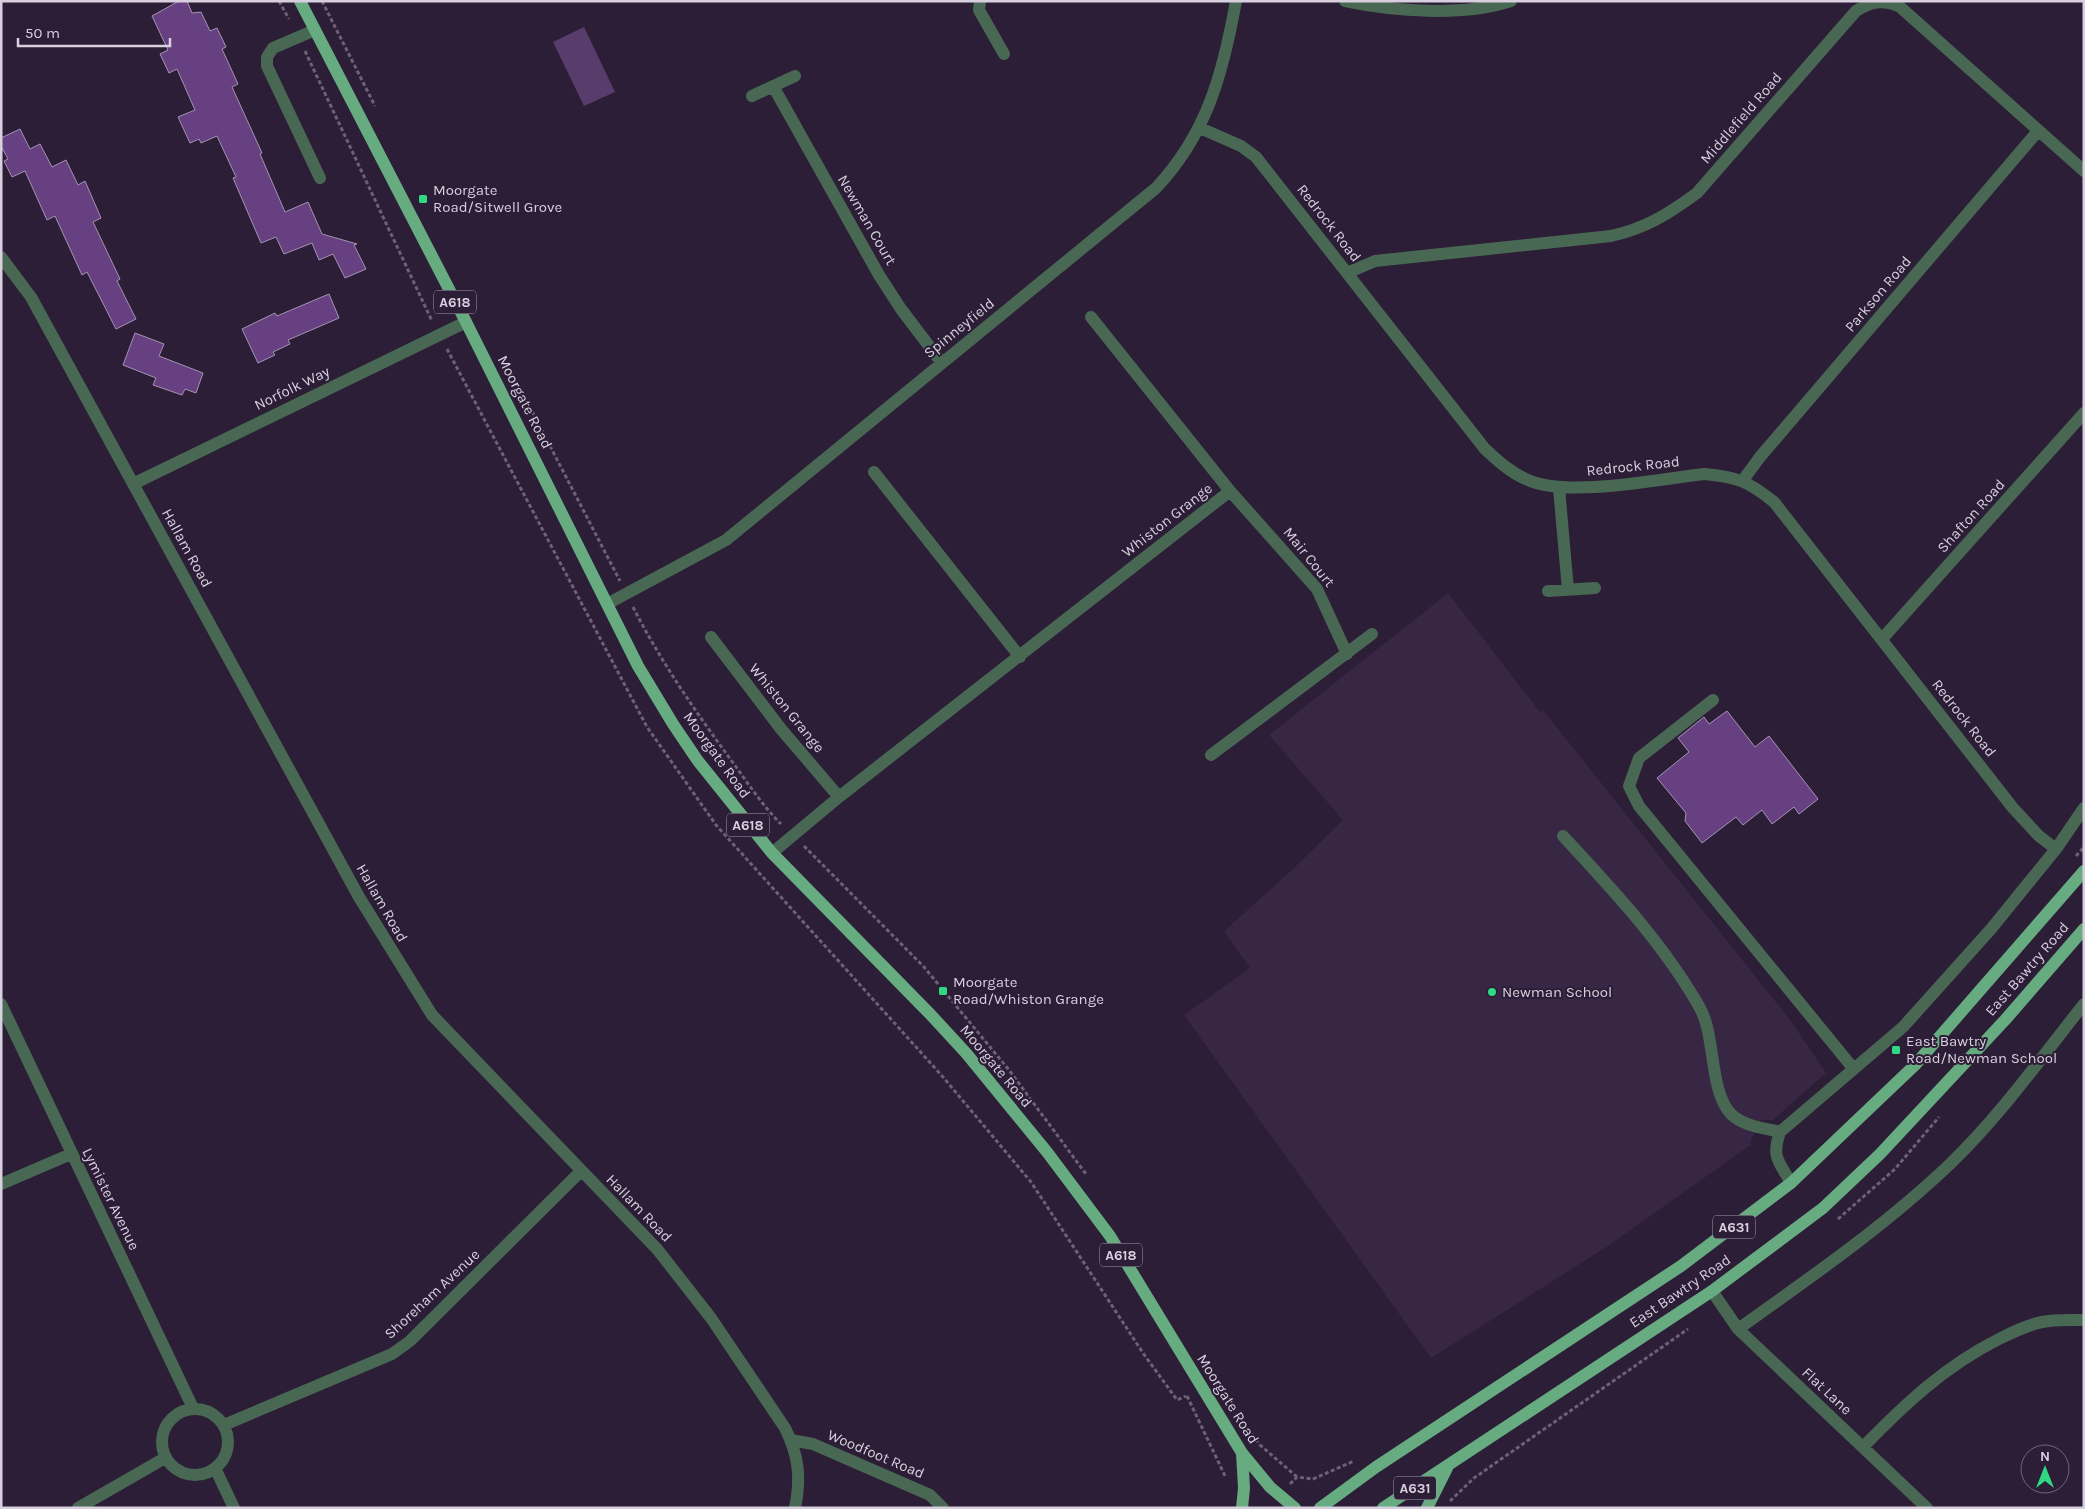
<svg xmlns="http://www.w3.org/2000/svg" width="2085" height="1509" viewBox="0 0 2085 1509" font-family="Karla,sans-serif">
<rect width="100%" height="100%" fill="#2c1e36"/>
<!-- built -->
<path fill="#372644" d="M1448 593 1540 712 1543 710 1791 1021 1826 1073 1773 1120H1761L1750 1142 1752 1144 1608 1246 1431 1358 1184 1015 1250 968 1224 931 1292 870 1343 820 1269 735Z"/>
<!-- green -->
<path fill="#583d6c" d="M584 27 615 92 584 106 553 42Z"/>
<!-- building -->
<path fill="#674082" stroke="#a494b2" d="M179 1H187L192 13 201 12 210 31 217 28 226 47 222 49 238 84 232 87 262 153 260 154 285 212 308 202 322 234 357 244 354 245 366 269 345 278 333 254 319 260 312 243 284 254 276 237 261 243 233 178 236 177 217 136 201 143 199 139 190 143 178 117 195 110 177 69 169 73 160 54 168 50 152 16Z
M20 129 30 149 40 144 52 167 66 160 78 185 85 181 101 218 93 222 120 279 117 281 136 319 116 329 87 272 82 275 55 216 47 220 25 171 12 177 4 161 8 159 1 146V138Z
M329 294 339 318 288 340 290 344 273 352 275 355 258 363 242 329 275 313 277 316Z
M135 333 164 344 159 356 203 373 196 393 185 389 182 395 153 385 156 378 123 365Z
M1727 711 1755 747 1769 736 1818 799 1799 814 1794 807 1772 824 1762 810 1743 825 1736 817 1702 843 1685 821 1686 813 1657 778 1689 752 1678 738 1704 717 1709 724Z"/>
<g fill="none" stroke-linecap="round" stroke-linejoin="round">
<!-- path -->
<path stroke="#6d6176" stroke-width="3" stroke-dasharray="4 2.5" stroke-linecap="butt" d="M279 1 289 19
M322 1 375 106
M305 51 432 321
M447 349 647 727 716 825 943 1077 1031 1182 1143 1353 1177 1400 1186 1396
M508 365 620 581
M633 607C661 662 697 714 734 764 749 785 763 806 781 824
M804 846 924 967 1009 1070 1086 1174
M2076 856 2084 847
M1838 1219 1895 1169 1939 1117
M1187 1396 1226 1478
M1252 1434 1260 1445 1297 1477
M1290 1484 1297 1477 1313 1479 1354 1461
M1450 1501 1474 1478 1688 1329"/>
<!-- minor -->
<path stroke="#486853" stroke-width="12" d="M980 1 979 10 1004 54
M1345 1C1394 11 1462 17 1511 1
M315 30 273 48 267 57V66L320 178
M773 86 879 275 901 309 942 363
M752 96 795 76
M1200 128 1241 146 1256 157 1485 449C1498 461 1511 473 1528 480 1568 498 1659 479 1704 474 1737 477 1748 481 1774 502L2013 808 2039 836 2056 849
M1 257 31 297 359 897 432 1015 657 1249 711 1318 785 1428C799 1456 801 1478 795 1508
M1347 273 1375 261 1611 236C1646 228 1667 215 1697 193L1856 11C1872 1 1882 0 1899 6L2084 171
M1091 317 1230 491 1317 589 1347 654
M874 472 1020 657
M1743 480 1760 457 2038 131
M133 484 466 322
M1559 488 1568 590
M1548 591 1595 588
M607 604 726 540 1156 188C1207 134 1223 73 1236 1
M711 637 781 729 839 797
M1882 639 2084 413
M1713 700 1639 758 1629 786 1639 806 1853 1068
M1211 755 1372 634
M1563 836C1612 889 1664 944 1700 1008 1716 1037 1709 1091 1731 1114 1743 1126 1764 1128 1780 1132
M772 853 839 797 1230 491
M1 1004 193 1408
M1791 1183C1779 1161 1771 1158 1780 1132L1903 1027 1991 929 2056 849 2084 808
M1 1184 71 1154
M1712 1291 1738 1329 1927 1508
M1738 1329C1811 1277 1885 1226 1950 1164 2000 1116 2041 1058 2084 1004
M162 1442a33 33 0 1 1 66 0a33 33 0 1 1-66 0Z
M224 1425 392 1354 410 1341 581 1171
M791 1440 813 1444 930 1495 943 1508
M1863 1447C1905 1404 1945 1366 1999 1339 2013 1332 2027 1325 2042 1322 2056 1319 2070 1320 2084 1320
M215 1468 234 1508
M78 1508 165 1458"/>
<!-- major -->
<path stroke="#67ab80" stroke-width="12" d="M300 1 466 322 638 666 673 724 698 761 772 853 930 1014 966 1053 1047 1152 1110 1236 1242 1453 1270 1487 1295 1508
M1242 1453 1244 1488 1242 1508
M1320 1508 1376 1467 1681 1266 1791 1183 1915 1065 2084 871
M1383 1508 1712 1291 1823 1208 1880 1154 2005 1020 2084 929
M1427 1508 1447 1468"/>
</g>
<!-- markers -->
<g fill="#30d883" stroke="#2c1e36" stroke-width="2">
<rect x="418" y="194" width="10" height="10" rx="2.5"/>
<rect x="938" y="986" width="10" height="10" rx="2.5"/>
<circle cx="1492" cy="992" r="5"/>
<rect x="1891" y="1045" width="10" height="10" rx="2.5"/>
</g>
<g text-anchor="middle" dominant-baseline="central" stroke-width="4" stroke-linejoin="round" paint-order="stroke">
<!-- shield labels -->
<g fill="#2c1e36" stroke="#a49aac" stroke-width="1">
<rect x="434" y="290.5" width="42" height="23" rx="4"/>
<rect x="727" y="813.5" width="42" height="23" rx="4"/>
<rect x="1713" y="1215.5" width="42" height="23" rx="4"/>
<rect x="1100" y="1243.5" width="42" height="23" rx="4"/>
<rect x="1394" y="1476.5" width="42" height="23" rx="4"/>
</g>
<g font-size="14" font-weight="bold" fill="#d8cfdf">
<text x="455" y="302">A618</text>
<text x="748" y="825">A618</text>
<text x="1734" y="1227">A631</text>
<text x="1121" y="1255">A618</text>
<text x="1415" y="1488">A631</text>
</g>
<!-- street labels -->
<g font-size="15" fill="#d8cfdf" stroke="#2c1e36">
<text transform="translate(1741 118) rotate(-49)">Middlefield Road</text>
<text transform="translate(867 220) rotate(60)">Newman Court</text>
<text transform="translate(1329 223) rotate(52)">Redrock Road</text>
<text transform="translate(1878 294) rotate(-50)">Parkson Road</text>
<text transform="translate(959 328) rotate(-39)">Spinneyfield</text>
<text transform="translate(292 388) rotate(-26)">Norfolk Way</text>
<text transform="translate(525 402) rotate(63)">Moorgate Road</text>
<text transform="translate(1633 466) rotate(-6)">Redrock Road</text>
<text transform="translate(1971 516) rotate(-48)">Shafton Road</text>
<text transform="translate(1167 520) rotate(-38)">Whiston Grange</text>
<text transform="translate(187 548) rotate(61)">Hallam Road</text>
<text transform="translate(1309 557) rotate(51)">Mair Court</text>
<text transform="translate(787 708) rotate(51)">Whiston Grange</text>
<text transform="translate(1964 718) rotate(52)">Redrock Road</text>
<text transform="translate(717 755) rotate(54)">Moorgate Road</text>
<text transform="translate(382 903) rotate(60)">Hallam Road</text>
<text transform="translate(2027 969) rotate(-49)">East Bawtry Road</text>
<text transform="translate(996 1066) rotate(50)">Moorgate Road</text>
<text transform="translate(111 1199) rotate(64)">Lymister Avenue</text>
<text transform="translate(639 1208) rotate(46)">Hallam Road</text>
<text transform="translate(1680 1291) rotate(-34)">East Bawtry Road</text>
<text transform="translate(432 1294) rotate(-43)">Shoreham Avenue</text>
<text transform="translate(1827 1391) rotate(43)">Flat Lane</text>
<text transform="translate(1228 1399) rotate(58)">Moorgate Road</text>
<text transform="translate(876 1454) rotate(23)">Woodfoot Road</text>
</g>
<!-- poi labels -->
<g font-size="15" fill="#d8cfdf" stroke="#2c1e36" text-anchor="start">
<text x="433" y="190">Moorgate<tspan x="433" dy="17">Road/Sitwell Grove</tspan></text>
<text x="953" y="982">Moorgate<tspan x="953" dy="17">Road/Whiston Grange</tspan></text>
<text x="1502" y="992">Newman School</text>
<text x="1906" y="1041">East Bawtry<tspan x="1906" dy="17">Road/Newman School</tspan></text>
</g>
</g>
<!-- border -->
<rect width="2085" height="1509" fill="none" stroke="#d8cfdf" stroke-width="5"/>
<!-- north arrow -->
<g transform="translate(2045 1469)"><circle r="24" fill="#2c1e36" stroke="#71657a"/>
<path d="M0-4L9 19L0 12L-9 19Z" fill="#30d883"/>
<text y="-8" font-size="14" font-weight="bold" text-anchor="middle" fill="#d8cfdf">N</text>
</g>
<!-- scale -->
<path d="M18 38v8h152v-8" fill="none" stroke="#d8cfdf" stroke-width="2.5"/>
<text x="25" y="38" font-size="15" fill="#d8cfdf" stroke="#2c1e36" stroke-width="4" paint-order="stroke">50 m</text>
</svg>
